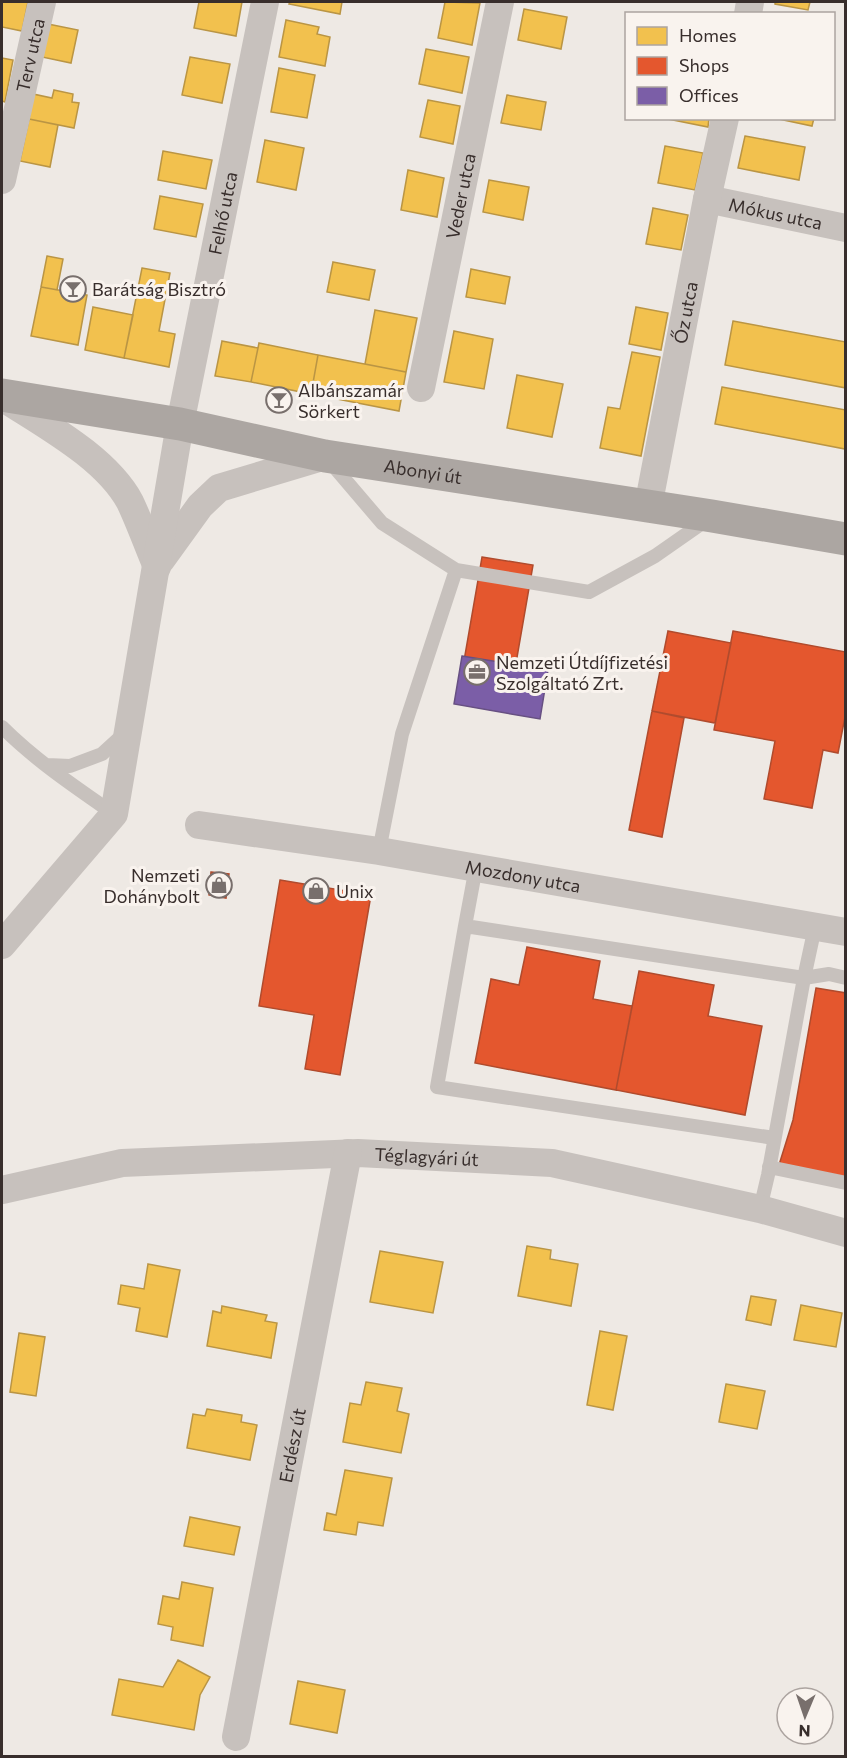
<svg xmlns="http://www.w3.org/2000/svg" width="847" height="1758" viewBox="0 0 847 1758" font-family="Commissioner,sans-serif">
<rect width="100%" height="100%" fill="#eee9e4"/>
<!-- homes -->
<path fill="#f2c14e" stroke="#ba9544" stroke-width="1.5" d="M2 2H28L22 31 2 27Z
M199 2H242L236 36 194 28Z
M290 2H342L340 14 289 4Z
M445 2 480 3 472 45 438 38Z
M775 2H810L808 10 775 4Z
M524 9 567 17 561 49 518 40Z
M286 20 319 27 317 34 330 37 325 66 279 57Z
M48 24 78 30 71 63 42 57Z
M426 49 469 57 462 93 419 84Z
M190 57 230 64 222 103 182 95Z
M2 58 13 60 5 102 2 101Z
M279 68 315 75 307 118 271 112Z
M54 90 73 94 72 102 79 103 74 128 29 119 33 94 52 98Z
M507 95 546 102 541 130 501 123Z
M428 100 460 106 453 144 420 137Z
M663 118H709L708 127Z
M774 118H814L812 126Z
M29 119 58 125 50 167 20 161Z
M745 136 805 147 799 180 738 168Z
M265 140 304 148 296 190 257 182Z
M665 146 703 153 695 190 658 183Z
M163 151 212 160 206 189 158 180Z
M408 170 444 178 437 217 401 210Z
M489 180 529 187 523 220 483 212Z
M160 196 203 204 196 237 154 229Z
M653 208 688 215 681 250 646 244Z
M47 256 63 259 57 290 41 287Z
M333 262 375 270 369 300 327 292Z
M142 268 170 273 159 331 175 334 169 367 124 358Z
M471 269 510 277 505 304 466 297Z
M41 287 87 295 78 345 31 336Z
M93 307 133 315 124 358 85 350Z
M636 307 668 313 661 350 629 344Z
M375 310 417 318 406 372 365 364Z
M733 321 846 342V388L725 365Z
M454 331 493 339 484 389 444 382Z
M222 341 258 348 251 382 215 376Z
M259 343 318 355 311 394 251 382Z
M632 352 660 357 641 456 600 448 608 407 620 409Z
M318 355 406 372 399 411 311 394Z
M517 375 563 384 552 437 507 428Z
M722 387 846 410 845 449 715 424Z
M527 1246 551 1250 550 1259 578 1264 571 1306 518 1296Z
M380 1251 443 1262 433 1313 370 1302Z
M148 1264 180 1270 167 1337 136 1331 140 1308 118 1304 121 1285 144 1289Z
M751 1296 776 1300 771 1325 746 1320Z
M801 1305 842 1313 836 1347 794 1340Z
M222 1306 267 1315 265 1321 277 1323 271 1358 207 1346 213 1311 221 1313Z
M600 1331 627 1336 613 1410 587 1405Z
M19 1333 45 1337 36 1396 10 1392Z
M366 1382 402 1388 397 1411 409 1414 401 1453 343 1442 350 1403 361 1405Z
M726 1384 765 1391 757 1429 719 1422Z
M207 1409 242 1415 241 1422 257 1425 250 1460 187 1448 193 1414 205 1416Z
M345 1470 392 1478 383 1526 358 1522 356 1535 324 1530 327 1513 336 1515Z
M190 1517 240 1527 234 1555 184 1546Z
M182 1582 213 1588 203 1646 171 1640 173 1627 158 1624 163 1596 179 1599Z
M178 1660 210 1677 200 1695 194 1730 112 1715 119 1679 163 1687Z
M298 1681 345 1690 337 1733 290 1724Z"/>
<!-- shops -->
<path fill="#e4572e" stroke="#b04b2d" stroke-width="1.5" d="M482 557 533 565 515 669 464 661Z
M668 631 731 643 715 723 652 711Z
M733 631 846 652V712L838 753 823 750 812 808 764 799 775 741 714 730Z
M652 711 684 718 662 837 629 830Z
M211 872 229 874 226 898 209 895Z
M280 880 371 895 340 1075 305 1069 314 1015 259 1006Z
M527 947 600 961 593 999 632 1006 616 1090 475 1063 491 979 519 985Z
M639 971 714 985 708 1016 762 1026 745 1115 616 1090Z
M816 988 846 993V1177L779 1165 793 1120Z"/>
<!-- offices -->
<path fill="#7b5ea7" stroke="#675082" stroke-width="1.5" d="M462 656 548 670 540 719 454 704Z"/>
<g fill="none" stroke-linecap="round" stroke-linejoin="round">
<!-- lane -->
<path stroke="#c7c1bd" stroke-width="14" d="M330 462 382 523 456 570 589 592 655 556 708 519
M2 727C35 760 75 787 114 814
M47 765 70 766 102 754 125 733
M379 851 402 734 456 570
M465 926 476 867
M815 927 804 978 829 974 846 978
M769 1167 846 1183
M760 1209 768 1175 804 978 465 926 437 1087 774 1138"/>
<!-- street -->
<g stroke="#c7c1bd" stroke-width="28">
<path d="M748 14 750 2"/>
<path id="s1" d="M2 180 42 2"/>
<path id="s2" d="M707 199 846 228"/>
<path id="s3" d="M421 388 500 2"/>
<path d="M2 397C43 424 106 457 130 502 140 523 148 546 157 567"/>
<path id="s4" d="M648 507 707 199 725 118"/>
<path d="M161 560 200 506 219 488 325 456"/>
<path id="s5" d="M199 825 379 851 846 932"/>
<path id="s6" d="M2 945 114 814 180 424 265 2"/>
<path id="s7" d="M2 1190 122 1163 358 1153 552 1163 760 1209 846 1233"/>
<path id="s8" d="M236 1737 348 1153"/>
</g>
<!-- primary -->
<path stroke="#aca6a2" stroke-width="33" id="s9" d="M2 395 180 424 325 456 712 516 846 539"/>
</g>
<!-- icons -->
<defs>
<g id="bar-ring" transform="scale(1.35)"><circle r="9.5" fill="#f9f3ee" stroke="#786f6c" stroke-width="1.5"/><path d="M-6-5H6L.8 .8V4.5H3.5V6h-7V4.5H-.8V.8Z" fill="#786f6c"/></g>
<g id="office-ring" transform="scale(1.35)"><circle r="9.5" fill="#f9f3ee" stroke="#786f6c" stroke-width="1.5"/><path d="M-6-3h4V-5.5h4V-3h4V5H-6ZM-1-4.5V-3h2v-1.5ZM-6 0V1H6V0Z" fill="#786f6c"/></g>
<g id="shop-ring" transform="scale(1.35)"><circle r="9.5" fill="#f9f3ee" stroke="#786f6c" stroke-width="1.5"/><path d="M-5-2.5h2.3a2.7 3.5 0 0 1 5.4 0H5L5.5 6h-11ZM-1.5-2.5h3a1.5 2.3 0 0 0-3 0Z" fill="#786f6c"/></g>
</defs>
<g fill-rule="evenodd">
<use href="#bar-ring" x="73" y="289"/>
<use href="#bar-ring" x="279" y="400"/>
<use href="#office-ring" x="477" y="672"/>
<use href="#shop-ring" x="219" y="885"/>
<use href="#shop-ring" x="316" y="891"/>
</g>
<g text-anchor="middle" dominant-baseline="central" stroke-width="6" stroke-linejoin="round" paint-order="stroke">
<!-- street labels -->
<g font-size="18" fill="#382e2c" stroke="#f9f3ee">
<text stroke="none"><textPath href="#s1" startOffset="128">Terv utca</textPath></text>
<text stroke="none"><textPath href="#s3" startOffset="196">Veder utca</textPath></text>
<text stroke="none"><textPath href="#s6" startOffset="783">Felhő utca</textPath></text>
<text stroke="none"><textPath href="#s2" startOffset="70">Mókus utca</textPath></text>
<text stroke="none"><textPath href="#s4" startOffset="198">Őz utca</textPath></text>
<text stroke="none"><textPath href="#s9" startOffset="428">Abonyi út</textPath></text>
<text stroke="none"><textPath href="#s5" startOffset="328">Mozdony utca</textPath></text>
<text stroke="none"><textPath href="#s7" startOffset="428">Téglagyári út</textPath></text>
<text stroke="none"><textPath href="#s8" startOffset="297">Erdész út</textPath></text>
</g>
<!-- poi labels -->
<g font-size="18" fill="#382e2c" stroke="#f9f3ee" text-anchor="start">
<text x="92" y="289">Barátság Bisztró</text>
<text x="298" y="390">Albánszamár<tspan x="298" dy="21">Sörkert</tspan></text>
<text x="496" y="662">Nemzeti Útdíjfizetési<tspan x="496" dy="21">Szolgáltató Zrt.</tspan></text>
<text x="200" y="875" text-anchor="end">Nemzeti<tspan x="200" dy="21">Dohánybolt</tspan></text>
<text x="336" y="891">Unix</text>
</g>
</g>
<!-- border -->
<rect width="847" height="1758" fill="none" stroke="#382e2c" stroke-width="6"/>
<!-- legend -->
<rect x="625" y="12" width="210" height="108" fill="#f9f3ee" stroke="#aca4a0" stroke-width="1.5"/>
<rect x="637" y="27" width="30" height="18" fill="#f2c14e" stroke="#aca4a0" stroke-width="1.5"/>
<text x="679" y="42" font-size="18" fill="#382e2c">Homes</text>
<rect x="637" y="57" width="30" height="18" fill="#e4572e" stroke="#aca4a0" stroke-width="1.5"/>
<text x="679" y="72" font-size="18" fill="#382e2c">Shops</text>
<rect x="637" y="87" width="30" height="18" fill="#7b5ea7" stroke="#aca4a0" stroke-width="1.5"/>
<text x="679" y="102" font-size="18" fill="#382e2c">Offices</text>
<!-- north arrow -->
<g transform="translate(805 1716) rotate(182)"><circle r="28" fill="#f9f3ee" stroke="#aca4a0" stroke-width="1.5"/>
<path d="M0-4.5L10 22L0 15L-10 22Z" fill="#786f6c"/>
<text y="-9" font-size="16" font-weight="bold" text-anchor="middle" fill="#382e2c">N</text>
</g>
</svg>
